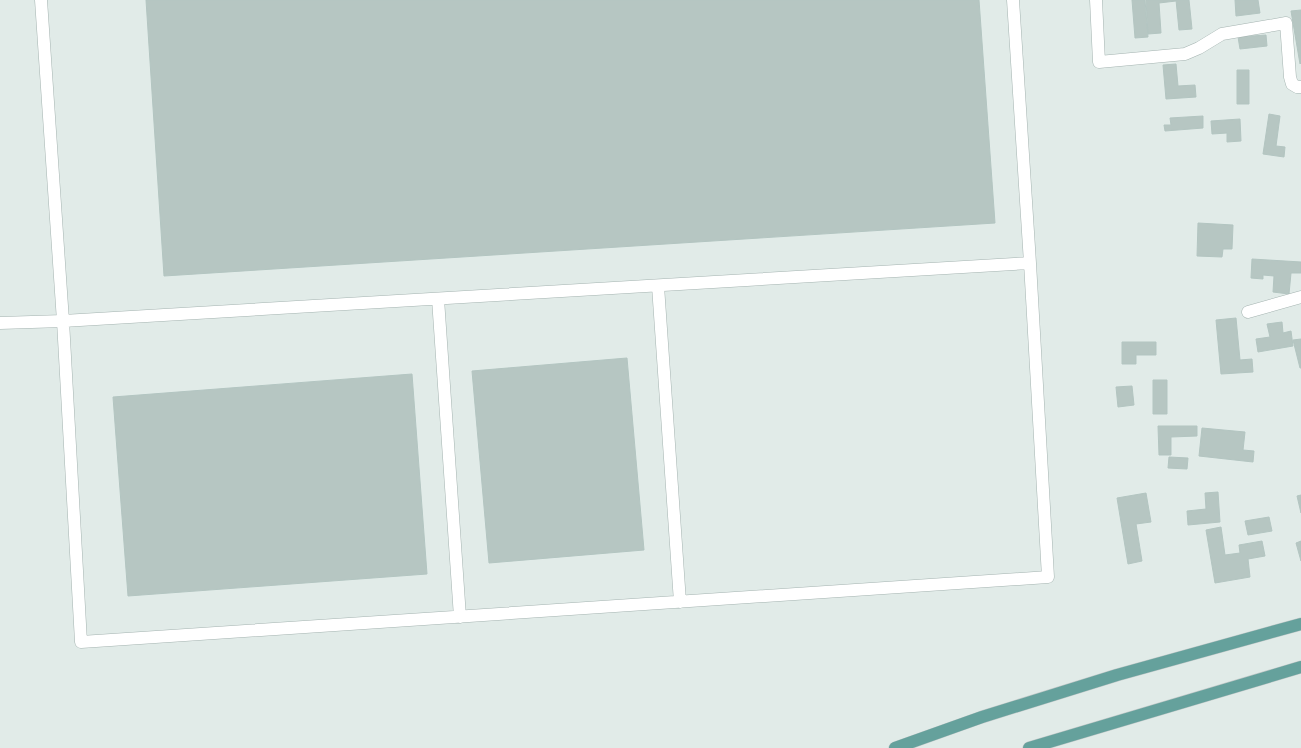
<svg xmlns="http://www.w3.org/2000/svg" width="1301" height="748" viewBox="0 0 1301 748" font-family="Cabin,sans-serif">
<rect width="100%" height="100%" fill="#e1ebe8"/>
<!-- building -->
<path fill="#b6c6c2" stroke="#b3c5c1" d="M146 0H979L995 223 164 276Z
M1132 0H1145L1148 37 1135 38Z
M1146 0H1176V1L1159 3 1161 33 1148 34Z
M1176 0H1189L1192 29 1179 30Z
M1235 0H1258L1260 13 1236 16Z
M1301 10V63L1300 64 1291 11Z
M1266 35 1267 46 1240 49 1238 37Z
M1176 64 1178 86 1195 85 1196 97 1166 99 1163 65Z
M1237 70H1249V104H1237Z
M1269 114 1280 116 1276 146 1285 147 1284 157 1263 154Z
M1203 116V128L1165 131 1164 125H1171L1170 118Z
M1240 119 1241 141 1227 142V133L1212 134 1211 121Z
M1198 223 1233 225 1232 249H1223L1222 257 1197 256Z
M1252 259 1301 262V273H1291L1289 294 1273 292 1274 276 1263 275V279L1251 278Z
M1236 318 1240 360 1252 359 1253 372 1221 374 1216 320Z
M1282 322 1283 333 1291 331 1293 346 1258 352 1256 339 1270 337 1267 324Z
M1301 339V368H1300L1293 340Z
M1122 342H1156V355H1136V364H1122Z
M627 358 644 550 489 563 472 371Z
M412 374 427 574 128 596 113 397Z
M1153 380H1167V414H1153Z
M1132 386 1134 405 1118 407 1116 387Z
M1158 426H1197V436L1171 437V455H1159Z
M1202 428 1245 432 1243 450 1254 451 1253 462 1199 456Z
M1169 457 1188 458 1187 469 1168 468Z
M1218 492 1220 522 1188 525 1187 511 1206 509 1205 493Z
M1146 493 1151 522 1136 524 1142 561 1128 564 1117 498Z
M1301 495V513L1297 496Z
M1269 517 1272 531 1248 535 1245 521Z
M1221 527 1225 555 1240 553 1239 545 1262 541 1265 556 1248 559 1250 577 1215 583 1206 530Z
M1301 541V561L1296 543Z"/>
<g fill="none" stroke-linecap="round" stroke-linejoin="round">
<!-- minor casing -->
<g stroke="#a4b3b0" stroke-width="13">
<path id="minor" d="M41 0 63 321 81 642 1048 577 1030 263 1013 0
M1096 0 1099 62 1185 54 1199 48 1222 34 1286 23 1290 77 1292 84 1297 87H1301
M658 286 680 602
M438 299 460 617
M1248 312 1301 297
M0 323 63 321 1030 263"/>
</g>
<!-- major casing -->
<g stroke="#c1c8c8" stroke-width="13">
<path id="major" d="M895 748 982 717 1117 675 1301 624
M1029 748 1301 667"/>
</g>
<!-- minor -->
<use href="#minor" stroke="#fff" stroke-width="12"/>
<!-- major -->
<use href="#major" stroke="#65a19c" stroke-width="12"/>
</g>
</svg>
